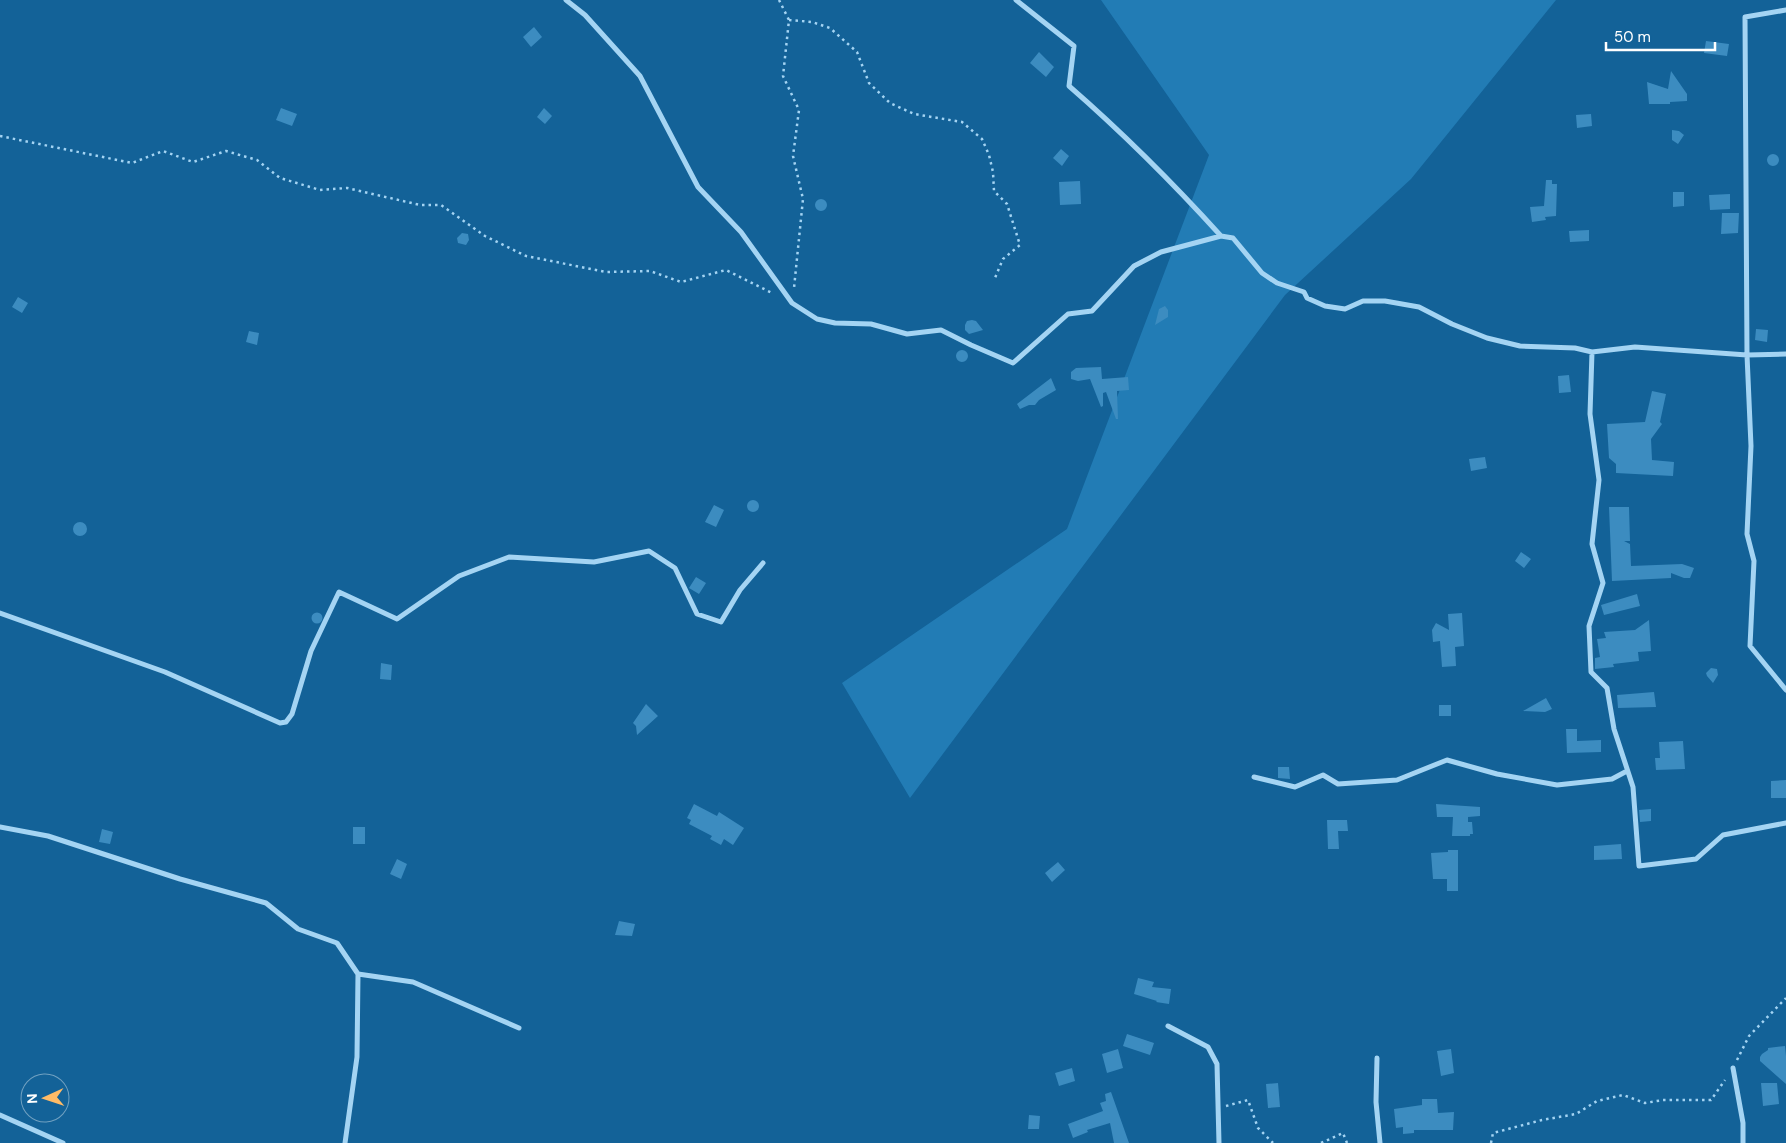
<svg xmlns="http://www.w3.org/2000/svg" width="1786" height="1143" viewBox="0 0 1786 1143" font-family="'DM Sans',sans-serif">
<rect width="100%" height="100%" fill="#136298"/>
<!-- green -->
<path fill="#227cb5" d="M1101 0H1556L1411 179 1285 295 910 798 842 683 1067 529 1209 155Z"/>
<!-- building -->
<path fill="#3c8cc0" d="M534 27 542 37 531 47 523 37Z
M1706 41 1729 44 1727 56 1704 53Z
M1039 52 1054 67 1046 77 1030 63Z
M1671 71 1687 94V101L1670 102V104H1649L1647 82 1668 89Z
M281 108 297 114 292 126 276 120Z
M544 108 552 116 545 124 537 117Z
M1591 114 1592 126 1577 128 1576 115Z
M1672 130 1679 131 1684 135 1678 144 1672 140Z
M1061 149 1069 156 1062 166 1053 158Z
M1767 160a6 6 0 1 1 12 0a6 6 0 1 1-12 0Z
M1546 180H1552V184H1557L1556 216 1545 217 1546 220 1532 222 1530 207 1544 206Z
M1080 181 1081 204 1060 205 1059 182Z
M1673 192H1684V206L1673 207Z
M1730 194V209L1710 210 1709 195Z
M815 205a6 6 0 1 1 12 0a6 6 0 1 1-12 0Z
M1722 213H1739L1738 233 1721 234Z
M1589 230V241L1570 242 1569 231Z
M462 233 468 234 469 240 466 245 458 243 457 238Z
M18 297 28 303 22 313 12 307Z
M1165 306 1168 310V317L1155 325 1159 309Z
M972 320 976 321 983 330 969 334 965 330V325L967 321Z
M1756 329 1768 330 1767 342 1755 340Z
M249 331 259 333 257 345 246 342Z
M956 356a6 6 0 1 1 12 0a6 6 0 1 1-12 0Z
M1101 367 1102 379 1128 377 1129 390 1117 391 1118 419H1116L1106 392 1103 393V406L1101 407 1090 379 1078 381 1071 379V372L1076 368Z
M1569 375 1571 392 1559 393 1558 376Z
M1051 378 1056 390 1039 400 1035 405H1029L1020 409 1017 404Z
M1652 391 1666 394 1660 422 1662 424 1651 439 1652 460 1674 462 1673 476 1616 473V464L1609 458 1607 424 1645 422Z
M1485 457 1487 468 1471 471 1469 459Z
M747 506a6 6 0 1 1 12 0a6 6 0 1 1-12 0Z
M714 505 724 510 716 527 705 522Z
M1609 507H1629L1630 541H1624L1630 544 1631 566 1682 564 1694 568 1690 578H1684L1671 573V578L1612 581Z
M73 529a7 7 0 1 1 14 0a7 7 0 1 1-14 0Z
M1521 552 1531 559 1524 568 1515 561Z
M696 577 706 583 699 594 689 588Z
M1637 594 1640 606 1604 615 1601 605Z
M311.5 618a5.5 5.5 0 1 1 11 0a5.5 5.5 0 1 1-11 0Z
M1462 613 1464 646 1455 647 1456 666 1442 667 1440 641 1433 642 1432 630 1436 623 1449 630 1448 614Z
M1649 620 1651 651 1638 652 1639 661 1613 664 1614 667 1595 669V658L1600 657 1597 639 1606 638 1604 632 1635 630Z
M381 663 392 665 391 680 380 679Z
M1711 668 1717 669 1718 675 1713 683 1707 676 1706 673Z
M1654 692 1656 707 1618 708 1617 695Z
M1546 698 1552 709 1545 712 1523 711Z
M646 704 658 716 637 735 636 726 633 723Z
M1439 705H1451V716H1439Z
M1566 729H1577V741L1601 740V752L1567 753Z
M1683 741 1685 769 1656 770 1655 758H1660L1659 742Z
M1278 767H1289L1290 779 1278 778Z
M1786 780V798H1771V781Z
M694 804 717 816 719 812 744 828 733 845 724 839 721 845 710 839 712 836 689 824 691 820 687 818Z
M1436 804 1480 807V816L1468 817V822H1472L1473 834H1470V836H1452L1453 817H1437Z
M1651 809V821L1640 822 1639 810Z
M1327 820H1347L1348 831H1338L1339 849H1328Z
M353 827H365V844H353Z
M102 829 113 832 110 844 99 842Z
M1621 844 1622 859 1594 860V846Z
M1448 850H1458V891H1447V879H1433L1431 853 1448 852Z
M397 859 407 864 401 879 390 874Z
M1058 862 1065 870 1052 882 1045 873Z
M619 921 635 924 632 936 615 935Z
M1138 978 1154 982 1152 987 1171 989 1169 1004 1156 1002 1157 1001 1134 994Z
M1127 1034 1154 1043 1150 1055 1123 1046Z
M1785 1046 1786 1056V1084L1760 1061V1057L1762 1054 1768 1050V1048Z
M1118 1049 1123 1068 1107 1073 1102 1054Z
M1451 1049 1454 1073 1441 1076 1437 1051Z
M1072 1068 1075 1081 1059 1086 1055 1073Z
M1278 1083 1280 1107 1268 1108 1266 1084Z
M1761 1083H1777L1779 1104 1763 1106Z
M1111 1092 1129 1143H1114L1110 1123 1087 1130 1088 1132 1073 1138 1068 1124 1103 1111 1100 1103 1106 1101 1105 1094Z
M1422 1099H1437L1438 1113 1454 1112 1453 1130H1414V1133L1403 1134V1127L1396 1128 1394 1109 1422 1105Z
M1029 1115 1040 1116 1039 1129H1028Z"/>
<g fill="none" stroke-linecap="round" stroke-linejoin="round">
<!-- path -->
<path stroke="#a4d4f3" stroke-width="2.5" stroke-dasharray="2.5 4" stroke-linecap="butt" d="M779 0 789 20 783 76 799 110 793 156 803 199 794 288
M789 20 812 22 830 28 857 52 869 83 890 103 914 114 962 122 982 139 989 155 993 172 994 191 1007 204 1020 245 1003 259 995 278
M0 136 132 163 163 151 193 162 226 151 257 160 280 178 320 190 347 188 420 205H441L485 236 526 256 606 272 650 271 681 282 726 270 772 293
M1737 1060 1749 1036 1786 998
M1226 1106 1248 1100 1258 1128 1273 1143
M1321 1143 1343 1133 1347 1143
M1491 1143 1493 1133 1542 1120 1576 1114 1597 1101 1623 1095 1645 1103 1663 1100H1711L1725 1080"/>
<!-- minor -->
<path stroke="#a4d4f3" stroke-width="5" d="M566 0 585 15 640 76 698 187 741 232 792 303 817 319 835 323 871 324 907 334 941 330 971 345 1013 363 1068 314 1092 311 1134 266 1161 252 1221 236 1233 238 1262 273 1277 283 1304 292 1307 298 1325 306 1345 309 1363 301H1385L1419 307 1452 324 1487 338 1520 346 1575 348 1592 352 1635 347 1747 355 1786 354
M1016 0 1074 46 1069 86C1123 133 1173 183 1221 236
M1786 10 1745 17 1747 355 1751 446 1747 534 1754 561 1750 646 1786 690
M1592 352 1590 414 1599 480 1592 544 1603 583 1589 626 1591 672 1607 688 1614 729 1633 787 1639 866 1696 859 1723 835 1786 823
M0 613 165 672 280 723 286 722 292 714 311 651 339 592 397 619 459 576 509 557 594 562 649 551 675 568 697 614 721 622 740 590 763 563
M1254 777 1295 787 1323 775 1338 784 1397 780 1447 760 1497 774 1557 785 1612 779 1627 771
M0 827 48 836 180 879 266 903 298 929 337 943 358 974
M1168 1026 1208 1047 1217 1064 1219 1143
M1377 1058 1376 1102 1380 1143
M1733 1068 1743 1123V1143
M0 1115 63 1143
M345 1143 357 1057 358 974 413 982 519 1028"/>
</g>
<!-- north arrow -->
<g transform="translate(45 1098) rotate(267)"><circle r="24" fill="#136298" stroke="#71a1c1"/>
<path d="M0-4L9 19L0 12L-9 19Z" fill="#ffbb66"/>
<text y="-8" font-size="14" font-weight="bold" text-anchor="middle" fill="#ffffff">N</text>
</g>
<!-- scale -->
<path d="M1606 42v8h109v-8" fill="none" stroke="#ffffff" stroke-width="2.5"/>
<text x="1614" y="42" font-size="15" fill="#ffffff" stroke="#136298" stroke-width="4" paint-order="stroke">50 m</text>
</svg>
